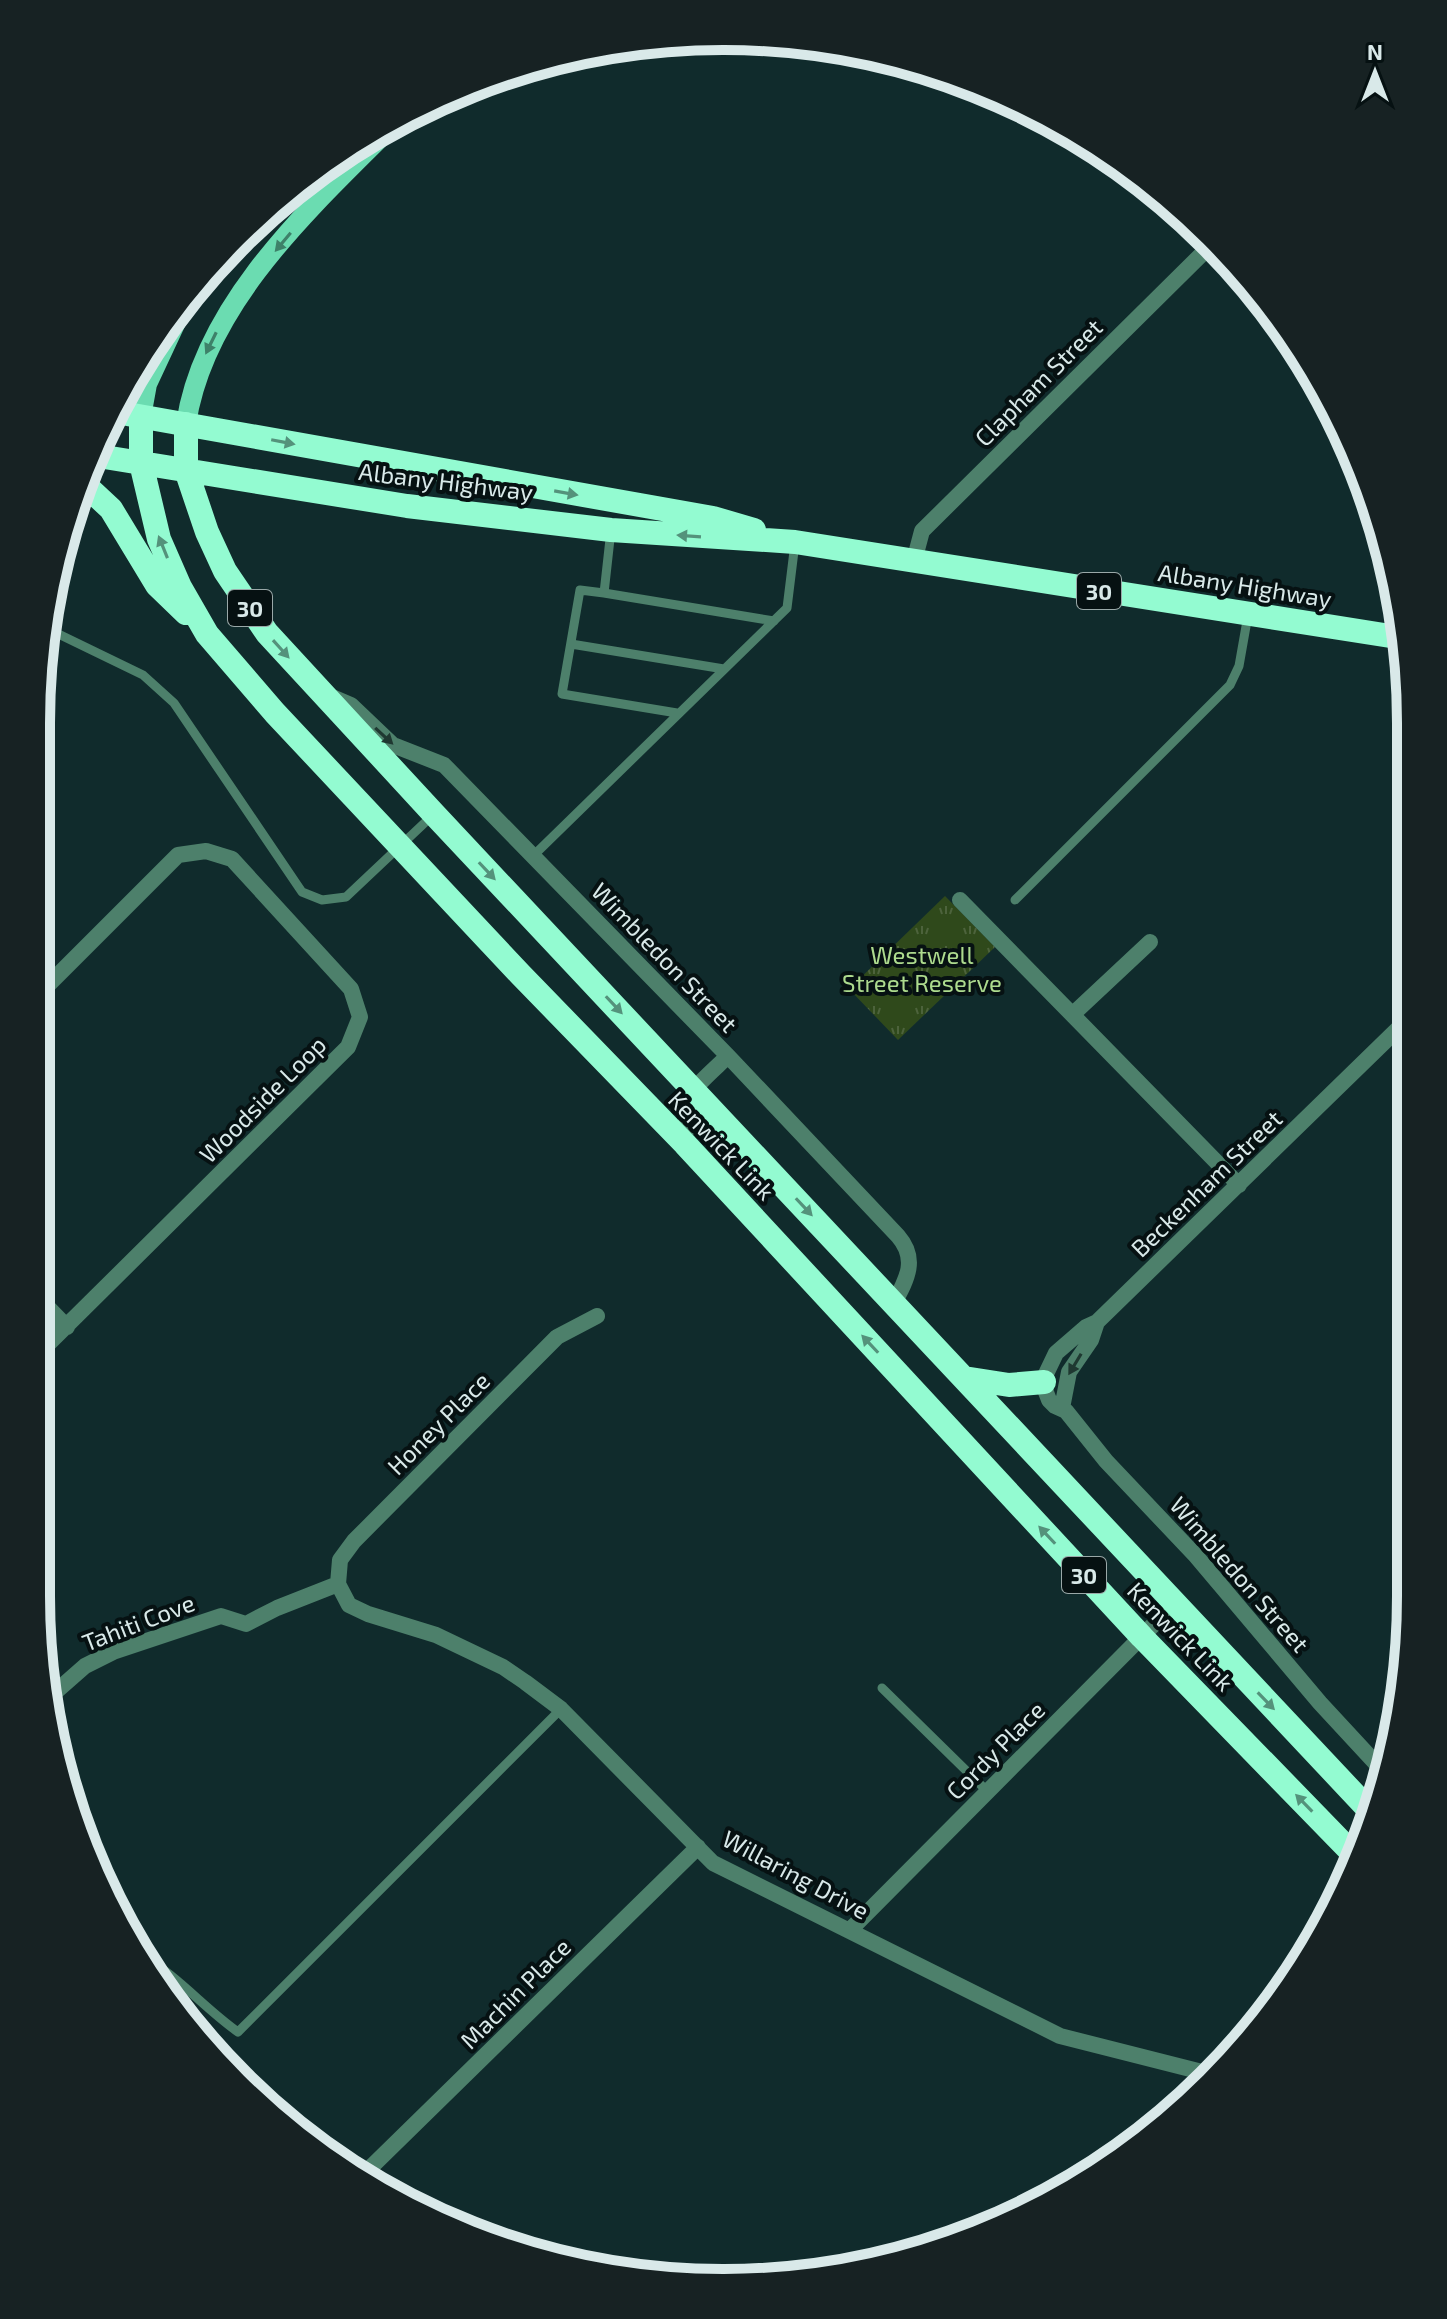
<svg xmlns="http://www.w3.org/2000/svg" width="1447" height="2319" viewBox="0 0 1447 2319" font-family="'Exo 2',sans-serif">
<defs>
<pattern id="park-tufts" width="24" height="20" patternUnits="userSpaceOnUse" patternTransform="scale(2)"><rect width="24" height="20" fill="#2f491b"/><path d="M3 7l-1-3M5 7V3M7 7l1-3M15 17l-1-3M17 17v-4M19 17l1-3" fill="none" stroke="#4d633c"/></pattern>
</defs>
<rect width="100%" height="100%" fill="#102b2c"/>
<!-- park -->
<path fill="url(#park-tufts)" d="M945 896 995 947 898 1040 849 989Z"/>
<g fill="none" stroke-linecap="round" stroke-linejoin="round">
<!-- lane -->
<path stroke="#4d806b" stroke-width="9" d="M611 530 604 593 774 621
M604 593 580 590 562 694 677 713
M44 627 143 675 174 703 302 892 322 900 346 897 434 814
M571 644 724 669
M533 856 787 608 795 543
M1015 900 1230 685 1239 666 1248 615
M882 1688 987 1791
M141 1955C177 1975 204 2008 238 2032L561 1709"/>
<!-- street -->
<path stroke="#4d806b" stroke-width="16" d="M914 561 922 531 1210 246
M330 696 351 705 393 745 444 765 728 1056 898 1236C918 1259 907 1279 894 1303
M960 900 1239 1185
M1073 1014 1150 942
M685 1144C686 1090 690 1092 728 1056
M38 1297 67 1327
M37 1355 348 1047 360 1017 351 989 232 859 206 851 178 855 40 993
M1062 1408 1069 1372 1091 1340 1097 1322
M338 1584 349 1605 368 1614 436 1635 503 1667 525 1682 561 1709 713 1863 1060 2036 1206 2073
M338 1584 340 1560 354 1541 557 1337 597 1316
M52 1695 85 1666 113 1652 221 1616 246 1624 277 1608 338 1584
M1382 1770 1320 1703 1196 1556 1106 1461 1066 1411 1055 1406 1049 1400 1044 1387 1045 1376 1056 1353 1086 1327 1097 1322 1408 1019
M850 1930 1174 1604
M365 2173 698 1847"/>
<!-- primary -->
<path stroke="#6bdcb1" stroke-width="20" d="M141 417 147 384 190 292
M186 424C204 302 314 204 398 120"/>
<!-- highway -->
<path stroke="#93fbd1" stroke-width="24" d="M116 412 713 518 754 530
M141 417V463L159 539 180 587 207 634 275 713 520 974 685 1144 1142 1637 1358 1859
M186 424V470L207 532 225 571 267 633 434 814 1371 1812
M92 455 407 506 611 530 795 542 1403 638
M82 482 111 509 157 585 186 613
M964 1378 1009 1385 1044 1382"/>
</g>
<!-- one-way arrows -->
<defs><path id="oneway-solid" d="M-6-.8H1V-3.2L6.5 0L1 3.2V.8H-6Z" transform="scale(2)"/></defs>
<g fill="#3e8169">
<use href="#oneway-solid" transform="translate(283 242) rotate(130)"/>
<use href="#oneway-solid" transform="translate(211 343) rotate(116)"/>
</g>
<g fill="#54927b">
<use href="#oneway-solid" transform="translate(283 442) rotate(11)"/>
<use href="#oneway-solid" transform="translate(566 493) rotate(10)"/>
<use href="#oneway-solid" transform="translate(689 536) rotate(-176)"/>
<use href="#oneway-solid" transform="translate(163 547) rotate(-112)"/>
<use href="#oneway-solid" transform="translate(281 649) rotate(48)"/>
<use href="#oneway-solid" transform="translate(487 871) rotate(47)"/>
<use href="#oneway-solid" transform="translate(614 1005) rotate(47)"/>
<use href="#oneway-solid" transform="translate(804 1207) rotate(47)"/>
<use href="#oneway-solid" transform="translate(870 1344) rotate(-133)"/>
<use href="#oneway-solid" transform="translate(1047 1535) rotate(-133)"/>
<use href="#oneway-solid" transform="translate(1266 1701) rotate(46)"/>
<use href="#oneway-solid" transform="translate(1304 1803) rotate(-134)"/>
</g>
<g fill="#1f3831">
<use href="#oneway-solid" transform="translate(384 736) rotate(43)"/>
<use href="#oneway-solid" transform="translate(1075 1364) rotate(121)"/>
</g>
<g text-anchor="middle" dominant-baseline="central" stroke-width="8" stroke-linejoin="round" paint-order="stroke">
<!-- shield labels -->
<g fill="#061112" stroke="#9aa8a8" stroke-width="2">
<rect x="1077" y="573" width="44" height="36" rx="6"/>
<rect x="228" y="590" width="44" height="36" rx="6"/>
<rect x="1062" y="1557" width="44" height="36" rx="6"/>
</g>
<g font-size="22" font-weight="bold" fill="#d9e9e9">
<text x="1099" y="591">30</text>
<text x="250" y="608">30</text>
<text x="1084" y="1575">30</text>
</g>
<!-- street labels -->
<g font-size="24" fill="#d9e9e9" stroke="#061112">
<text transform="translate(1038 382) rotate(-45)">Clapham Street</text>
<text transform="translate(446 481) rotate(7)">Albany Highway</text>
<text transform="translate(1245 585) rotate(9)">Albany Highway</text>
<text transform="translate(665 957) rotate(46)">Wimbledon Street</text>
<text transform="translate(262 1099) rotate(-45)">Woodside Loop</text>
<text transform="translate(722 1145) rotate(46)">Kenwick Link</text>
<text transform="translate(1206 1183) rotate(-44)">Beckenham Street</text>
<text transform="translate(438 1423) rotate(-45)">Honey Place</text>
<text transform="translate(1240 1574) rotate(49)">Wimbledon Street</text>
<text transform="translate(138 1622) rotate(-21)">Tahiti Cove</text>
<text transform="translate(1181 1636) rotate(46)">Kenwick Link</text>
<text transform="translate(995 1750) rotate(-45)">Cordy Place</text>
<text transform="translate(796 1874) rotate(28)">Willaring Drive</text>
<text transform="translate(515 1993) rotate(-45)">Machin Place</text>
</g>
<!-- park labels -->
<g font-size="24" fill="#addb8e" stroke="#061112">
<text x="922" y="954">Westwell<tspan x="922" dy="28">Street Reserve</tspan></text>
</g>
</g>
<!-- crop -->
<path d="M0 0H1447V2319H0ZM723 50H724A673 673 0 0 1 1397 723V1596A673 673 0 0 1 724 2269H723A673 673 0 0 1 50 1596V723A673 673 0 0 1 723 50Z" fill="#172223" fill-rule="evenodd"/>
<path fill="none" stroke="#d9e9e9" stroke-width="10" d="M723 50H724A673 673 0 0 1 1397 723V1596A673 673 0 0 1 724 2269H723A673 673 0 0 1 50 1596V723A673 673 0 0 1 723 50Z"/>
<!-- north arrow -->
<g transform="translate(1375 72)" stroke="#061112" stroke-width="6" paint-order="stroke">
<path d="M0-6L14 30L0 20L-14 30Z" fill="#d9e9e9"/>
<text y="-12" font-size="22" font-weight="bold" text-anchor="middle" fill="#d9e9e9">N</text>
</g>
</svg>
